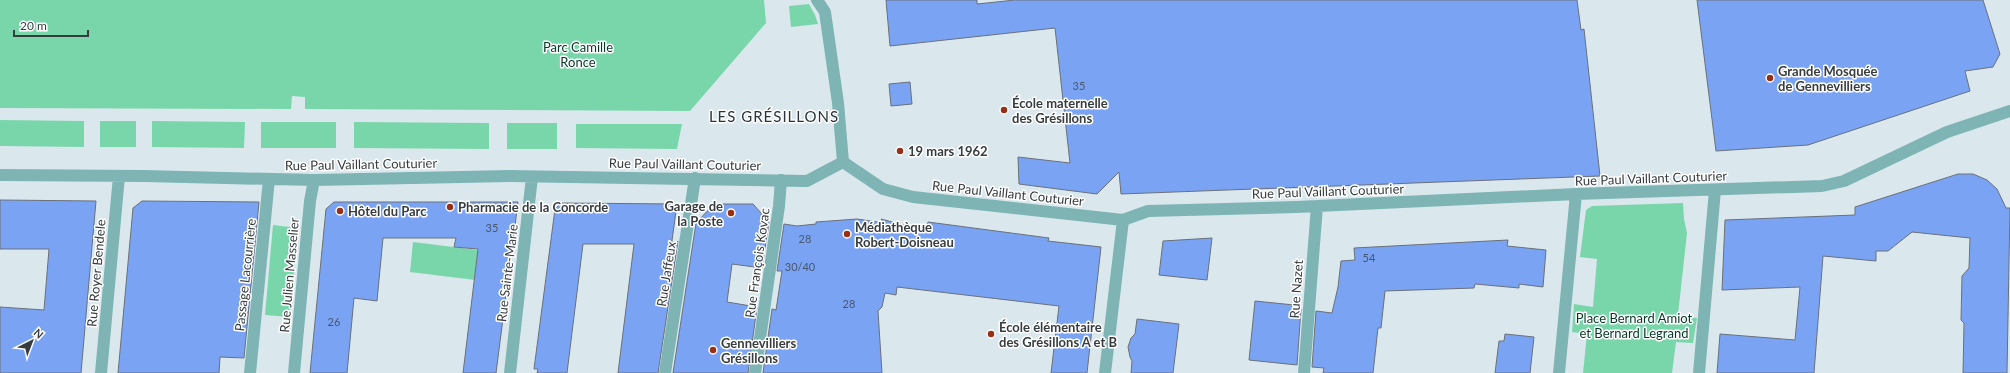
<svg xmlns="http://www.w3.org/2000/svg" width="2010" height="373" viewBox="0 0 2010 373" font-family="Lato,sans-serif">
<rect width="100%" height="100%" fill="#dae8ee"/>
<!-- green -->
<path fill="#79d6aa" d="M0 0H764L766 23 690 111 305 109V97L292 96 291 109 0 108Z
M809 4 815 15 818 24 791 27 789 6Z
M0 120 84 121V147L0 146Z
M100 121H136V147H100Z
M152 121 245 122 244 148 152 147Z
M261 122H336V148H261Z
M354 122 489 123V149L354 148Z
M507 123H557V149H507Z
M576 124H682L677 149 576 148Z
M1683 203 1684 219 1687 233 1678 315 1697 318 1693 343 1676 342 1672 373H1583L1587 334 1572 332 1574 304 1593 307 1597 259 1580 257 1586 210 1592 206Z
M273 225 298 228 290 317 265 315Z
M413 242 511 254 508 284 410 272Z"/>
<!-- building -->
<path fill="#7aa4f3" stroke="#6a707a" d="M886 0H977V4L1015 0H1577L1581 30 1584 29 1600 176 1121 194 1119 172 1097 194 1019 184 1018 157 1070 163 1055 28 890 46Z
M1697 0H1983L2000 54 1993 67 1965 71 1970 91 1808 145 1716 151Z
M910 82 912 104 891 106 889 84Z
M1958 174H1973L1987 180 1997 189 2006 208H2010L2007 373H1963L1964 323 1961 320 1962 276 1969 268 1970 238 1912 232 1888 251H1876V261L1823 256 1814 373H1717L1720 334 1795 340 1800 287 1722 290 1725 220 1855 215V207Z
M0 200 96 201 81 373H0V307L44 310 49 249H0Z
M142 201 259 202 244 358 220 357 219 373H118L133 208Z
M334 202H518L496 373H463L478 249 454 247 456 238H383L377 301 354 298 347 373H310L326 209Z
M561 203 677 204 671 248 678 241 658 373H618L634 244H583L567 373H537L538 369H534L555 209Z
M714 204H753L769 222 762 268 732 264 727 302 757 307 748 373H673L696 223Z
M857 219 884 223 881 219 926 231 928 222 1049 238 1048 241 1101 247 1087 373H1051L1059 306 897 287 896 295 885 293 882 307 878 311 882 373H763L772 309 776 310 782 271H777L784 224 797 226 816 224V222Z
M1212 238 1207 280 1159 275 1163 241Z
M1508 240 1507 246 1546 250 1543 287 1519 284V288L1475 284 1474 288 1385 291 1381 328H1378L1373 373H1323L1324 368 1312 367 1316 311 1332 313 1338 287 1341 261 1355 260 1354 248Z
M1255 301 1294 305V309H1301L1297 365 1249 360Z
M1137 319 1179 324 1173 373H1131L1132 361 1130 357 1128 347 1131 338 1135 334Z
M1505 334 1534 337 1530 373H1495L1499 341H1504Z"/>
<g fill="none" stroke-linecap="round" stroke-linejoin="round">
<!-- street -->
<path stroke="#7eb4b4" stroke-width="12" d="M817 0 825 12 838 103 843 162
M843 162 883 189 913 197 1123 220 1148 211 1296 207 1576 194 1822 186 1844 181 1947 132 2010 111
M0 175 144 176 314 180 510 176 807 181 843 162
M101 373 119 176
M250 373 269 179
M294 373 310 201 314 180
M510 373 532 177
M665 373 695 178
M755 373 779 206 781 180
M1105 373 1123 220
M1304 373 1317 206
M1559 373 1576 194
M1699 373 1715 190"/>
</g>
<!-- markers -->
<g fill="#983016" stroke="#fff" stroke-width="1.5">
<circle cx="1770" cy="78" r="4"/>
<circle cx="1004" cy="110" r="4"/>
<circle cx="900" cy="151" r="4"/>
<circle cx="450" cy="207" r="4"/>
<circle cx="340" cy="211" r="4"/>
<circle cx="731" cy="213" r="4"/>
<circle cx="847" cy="234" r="4"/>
<circle cx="991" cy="334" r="4"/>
<circle cx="713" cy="350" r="4"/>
</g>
<g text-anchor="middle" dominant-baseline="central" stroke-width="3" stroke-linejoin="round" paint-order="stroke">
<!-- number labels -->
<g font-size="11" fill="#48566c">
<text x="1079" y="85">35</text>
<text x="492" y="227">35</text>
<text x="805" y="238">28</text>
<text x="1369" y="257">54</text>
<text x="800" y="266">30/40</text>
<text x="849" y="303">28</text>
<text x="334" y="321">26</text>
</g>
<!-- park labels -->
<g font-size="13" fill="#053724" stroke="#fff">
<text x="578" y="47">Parc Camille<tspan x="578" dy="15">Ronce</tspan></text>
<text x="1634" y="318">Place Bernard Amiot<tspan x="1634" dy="15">et Bernard Legrand</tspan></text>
</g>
<!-- poi labels -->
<g font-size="13" font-weight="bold" fill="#373c3f" stroke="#fff" text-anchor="start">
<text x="1778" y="71">Grande Mosquée<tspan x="1778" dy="15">de Gennevilliers</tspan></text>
<text x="1012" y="103">École maternelle<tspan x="1012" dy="15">des Grésillons</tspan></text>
<text x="908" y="151">19 mars 1962</text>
<text x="723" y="206" text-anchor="end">Garage de<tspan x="723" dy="15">la Poste</tspan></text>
<text x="458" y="207">Pharmacie de la Concorde</text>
<text x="348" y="211">Hôtel du Parc</text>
<text x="855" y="227">Médiathèque<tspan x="855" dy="15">Robert-Doisneau</tspan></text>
<text x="999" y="327">École élémentaire<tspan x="999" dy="15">des Grésillons A et B</tspan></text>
<text x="721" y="343">Gennevilliers<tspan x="721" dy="15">Grésillons</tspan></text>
</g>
<!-- street labels -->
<g font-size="13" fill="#373c3f" stroke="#fff">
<text transform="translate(361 164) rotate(-1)">Rue Paul Vaillant Couturier</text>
<text transform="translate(685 164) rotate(1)">Rue Paul Vaillant Couturier</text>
<text transform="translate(1651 178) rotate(-2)">Rue Paul Vaillant Couturier</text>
<text transform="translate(1328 191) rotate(-2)">Rue Paul Vaillant Couturier</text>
<text transform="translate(1008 193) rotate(6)">Rue Paul Vaillant Couturier</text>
<text transform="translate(757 263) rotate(-82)">Rue François Kovac</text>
<text transform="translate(96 273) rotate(-85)">Rue Royer Bendele</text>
<text transform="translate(507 273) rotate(-83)">Rue Sainte-Marie</text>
<text transform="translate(666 274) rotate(-81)">Rue Jaffeux</text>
<text transform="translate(245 275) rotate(-84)">Passage Lacourrière</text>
<text transform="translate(289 275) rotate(-85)">Rue Julien Masselier</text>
<text transform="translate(1296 289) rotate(-86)">Rue Nazet</text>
</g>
<!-- quarter labels -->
<g font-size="15" letter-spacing="1" fill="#293339" stroke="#fff">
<text x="774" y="116">LES GRÉSILLONS</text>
</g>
</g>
<!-- north arrow -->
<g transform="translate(32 341) rotate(42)" stroke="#ffffff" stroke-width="3" paint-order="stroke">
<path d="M0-3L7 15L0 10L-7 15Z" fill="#373c3f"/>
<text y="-6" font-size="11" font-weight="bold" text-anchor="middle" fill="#373c3f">N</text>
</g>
<!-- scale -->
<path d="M14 30v6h74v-6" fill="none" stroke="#373c3f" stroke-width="2"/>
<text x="20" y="30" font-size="12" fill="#373c3f" stroke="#ffffff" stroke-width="3" paint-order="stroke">20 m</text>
</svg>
